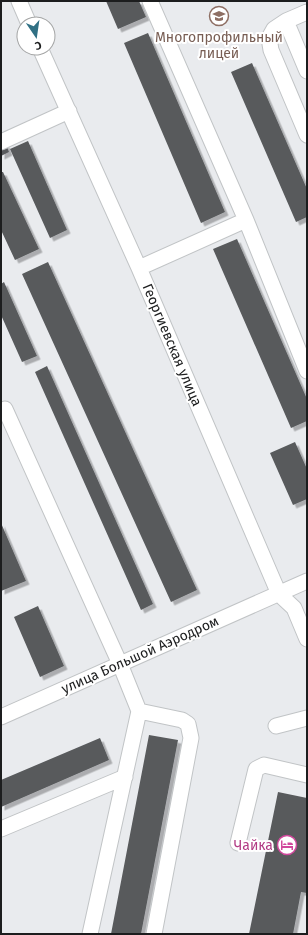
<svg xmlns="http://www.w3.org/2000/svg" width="308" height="935" viewBox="0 0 308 935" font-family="'Fira Sans',sans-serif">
<defs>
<filter id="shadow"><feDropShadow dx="3.5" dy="3.5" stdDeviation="0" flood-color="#0004"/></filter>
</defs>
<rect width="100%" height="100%" fill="#e9ebee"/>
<!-- building -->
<path fill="#585a5c" filter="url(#shadow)" d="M106 1H139L146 17 118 29Z
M148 33 225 212 201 223 124 43Z
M252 63 307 189V217L296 222 231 72Z
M28 141 67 230 50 238 10 149Z
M6 144 9 152 1 156V146Z
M1 172H3L39 249 15 260 1 230Z
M237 239 307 399V421L291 428 213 249Z
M48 262 197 590 171 602 22 274Z
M4 282 37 356 22 362 1 315V284Z
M47 366 153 604 141 610 35 372Z
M295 442 307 469V499L293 505 270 453Z
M1 523 26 581 1 591Z
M38 606 64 666 40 677 14 617Z
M149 735 178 740 141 934H111Z
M100 738 109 760 1 807V780Z
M278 792 307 798V893L301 892 293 934H249Z"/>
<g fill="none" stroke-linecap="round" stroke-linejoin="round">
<!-- minor casing -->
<g stroke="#c1c4c6" stroke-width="17">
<path id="minor" d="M19 1 29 24
M150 1 246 220
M307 12 286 21 307 71
M286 21 274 29 269 38 271 50 307 135
M40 48 139 268 279 594 294 608 307 639
M1 142 69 111
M139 268 246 220 307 371
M5 409 120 664 139 711 90 934
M139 711 182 720 188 724 191 738 154 934
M1 717 307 581
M276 726 307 718
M1 829 125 777
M238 843 256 769 264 765 307 775"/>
</g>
<!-- minor -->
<use href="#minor" stroke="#fff" stroke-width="15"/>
</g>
<!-- icons -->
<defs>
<g id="school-ring" transform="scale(1)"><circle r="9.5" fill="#fff" stroke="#8d6e63" stroke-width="1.5"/><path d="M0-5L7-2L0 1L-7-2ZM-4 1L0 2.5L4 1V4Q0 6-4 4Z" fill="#8d6e63"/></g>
<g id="hotel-ring" transform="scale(1)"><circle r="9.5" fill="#fff" stroke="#d1479c" stroke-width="1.5"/><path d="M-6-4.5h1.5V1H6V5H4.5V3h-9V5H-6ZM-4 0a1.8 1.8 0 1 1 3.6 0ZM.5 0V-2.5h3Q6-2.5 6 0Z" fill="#d1479c"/></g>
</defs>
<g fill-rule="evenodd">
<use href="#school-ring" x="219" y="16"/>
<use href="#hotel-ring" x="287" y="845"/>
</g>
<g text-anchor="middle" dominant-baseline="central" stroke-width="4" stroke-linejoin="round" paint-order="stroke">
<!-- education labels -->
<g font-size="14" fill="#785e54" stroke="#fff">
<text x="219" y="37">Многопрофильный<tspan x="219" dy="16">лицей</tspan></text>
</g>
<!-- street labels -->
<g font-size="14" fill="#1c1d1e" stroke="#fff">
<text transform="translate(172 345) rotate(67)">Георгиевская улица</text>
<text transform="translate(140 655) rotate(-24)">улица Большой Аэродром</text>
</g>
<!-- hotel labels -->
<g font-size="14" fill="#b23c85" stroke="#fff" text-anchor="end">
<text x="273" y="845">Чайка</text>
</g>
</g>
<!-- border -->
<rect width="308" height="935" fill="none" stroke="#1c1d1e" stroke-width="4"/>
<!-- north arrow -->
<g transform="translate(36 36) rotate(167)"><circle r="19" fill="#ffffff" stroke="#a4a5a5"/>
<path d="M0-3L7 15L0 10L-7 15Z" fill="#307084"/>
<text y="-6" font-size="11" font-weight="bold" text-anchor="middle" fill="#1c1d1e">С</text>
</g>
</svg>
